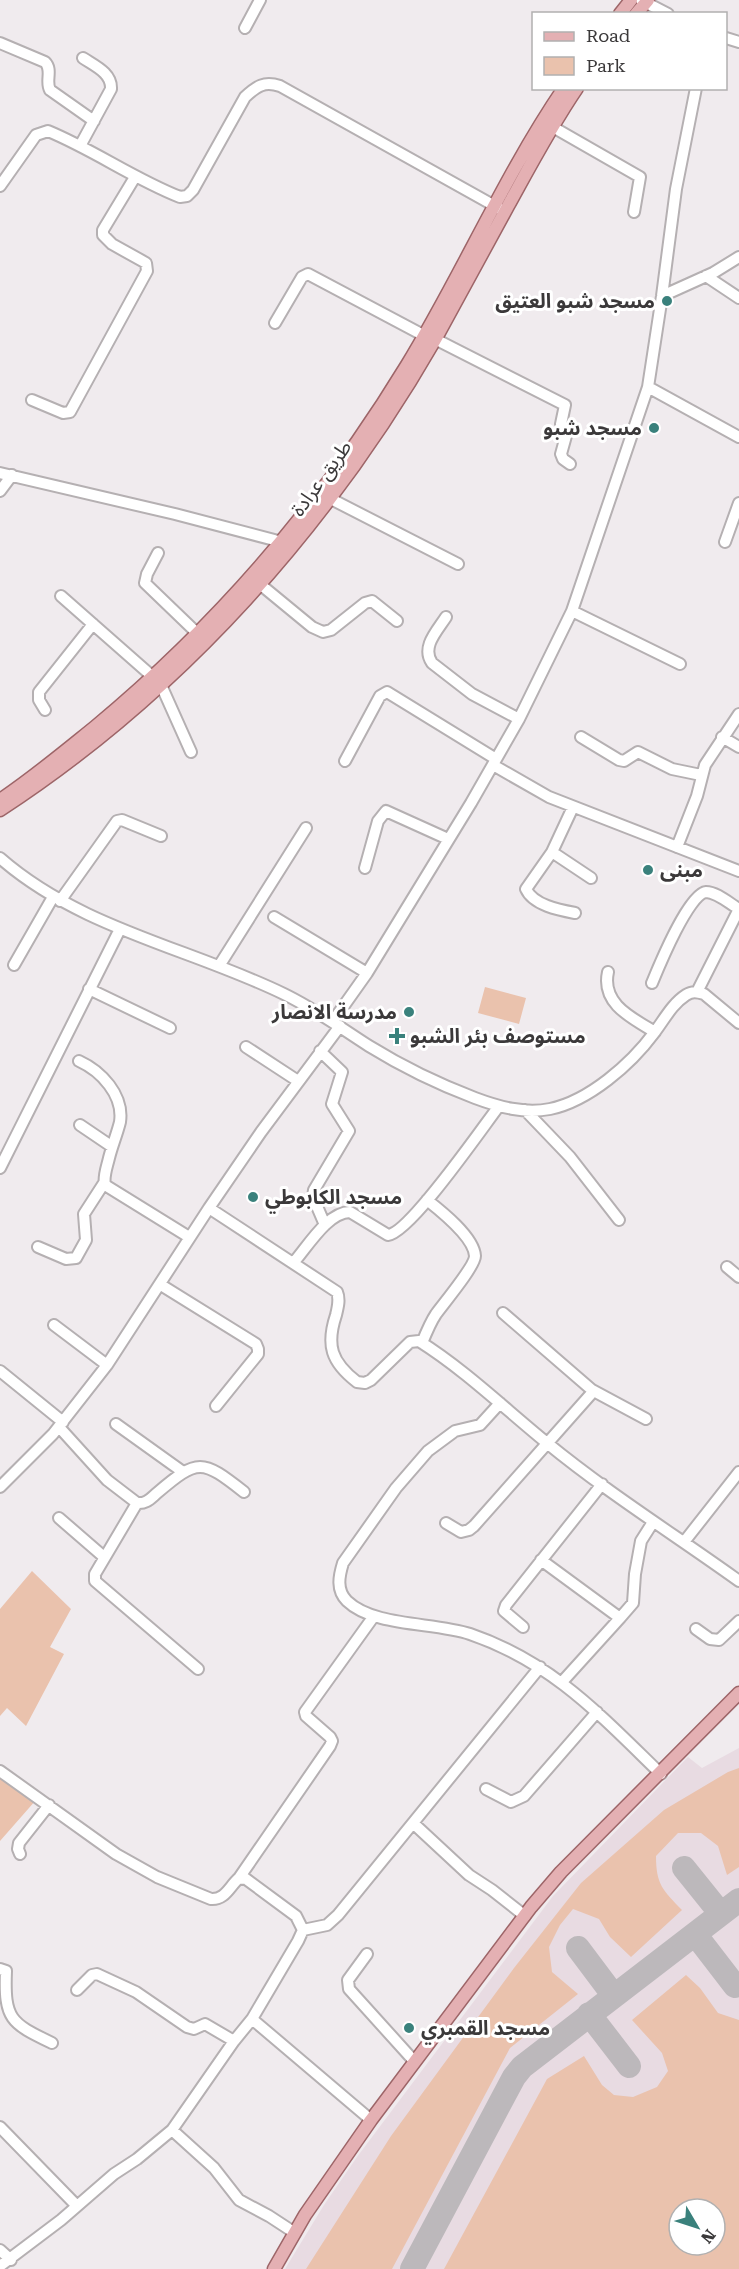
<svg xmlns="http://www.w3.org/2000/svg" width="739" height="2269" viewBox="0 0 739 2269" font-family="'Roboto Serif','Noto Sans Arabic',serif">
<rect width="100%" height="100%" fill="#f0ebee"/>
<!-- built -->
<path fill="#e8dbe2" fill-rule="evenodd" d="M739 1748V2269H285L324 2205 357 2157 553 1896 688 1757 702 1768ZM679 2209H715V2245H679Z"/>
<!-- green -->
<path fill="#eac2ad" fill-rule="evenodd" d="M485 987 526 998 519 1024 478 1013Z
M32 1571 71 1609 50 1647 64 1654 26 1726 7 1708 0 1716V1609Z
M739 1768V1867L727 1875 718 1846 701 1833H678L656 1856C656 1885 663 1890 682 1910L631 1957 610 1937 599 1919 573 1909 560 1925 549 1947 552 1972 578 1994 510 2048 392 2269H306L391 2136 514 1968 581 1883 664 1810 728 1772Z
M0 1777 36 1800 0 1841Z
M686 1975 700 1988 718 2013 739 2020V2269H444L547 2079 584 2056 602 2085 614 2095 633 2097 657 2087 668 2071 662 2053 632 2020ZM679 2209H715V2245H679Z"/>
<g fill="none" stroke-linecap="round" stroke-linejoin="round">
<!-- taxiway -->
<path stroke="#bcb8bb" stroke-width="24" d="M684 1868 721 1914
M695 1934 735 1986
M578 1948 614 1996
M589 2014 629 2066
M412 2269 514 2077 522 2067 739 1900"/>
<!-- minor casing -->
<g stroke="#b5b0b2" stroke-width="14">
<path id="minor" d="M641 0 668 14
M245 28 260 0
M726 38 739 42
M0 43 45 62C53 70 45 81 50 90L94 121
M551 126 640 177 634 212
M80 146 111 89C112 73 95 66 83 58
M0 186 36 135 48 131C94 150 134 179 180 197L187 196 193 190 245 97C257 86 264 81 280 86L502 210
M706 276 739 298
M662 296 713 273 739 257
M275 323 302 277 308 274 423 335
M435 339 565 405 561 424 566 436 561 454 563 459 570 464
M648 387 739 437
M32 400 63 413 70 412 147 271 146 263 112 244 103 235V230L135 177
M0 473 175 514 282 542
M0 491 12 475
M331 499 458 564
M725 542 739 503
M158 553 147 574 145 583 198 634
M261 585 312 627 323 632 331 630 365 603 372 601 397 621
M61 596 153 677
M572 611 680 664
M446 617C437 631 421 647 432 663L472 694 519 719
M161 685 191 752
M45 710 39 700V692L93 624
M581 737 619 760 624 761 638 752 672 769 701 775
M722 737 739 747
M345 761 380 696 387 692 496 759
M493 765 549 797 739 871
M573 807 552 852 526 889C533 905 559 910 575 913
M677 847 697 796 705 765 739 714
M552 852 591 878
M0 858C81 929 190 948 284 994 315 1009 341 1028 369 1046 403 1067 438 1084 475 1098 499 1107 524 1114 550 1109 589 1101 631 1064 654 1033 664 1020 672 1004 686 995 692 991 697 992 704 994L739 1023
M365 868 378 821 386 811 448 839
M60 901 117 821 122 820 161 836
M274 917 367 973
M14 965 53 897
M219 966 306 828
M608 972C601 1004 632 1018 655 1032
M652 983C659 966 689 893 706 892 717 892 730 904 739 909
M89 989 170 1028
M697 992 739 909
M333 1021 367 973 471 803 519 719 572 611 648 387 662 296 676 189 696 88
M246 1047 298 1081
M320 1051 342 1072 332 1104 349 1131 314 1190 313 1197 325 1225
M79 1061C101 1071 124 1095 120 1122 117 1134 112 1146 109 1158 107 1167 103 1176 105 1185L189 1237
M525 1110 570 1157 619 1220
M80 1125 111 1146
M0 1168 120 929
M209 1208 337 1292C340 1299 338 1307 336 1315 326 1345 331 1362 357 1382L365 1383 371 1380 410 1342 419 1341C465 1370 504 1408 547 1443 608 1493 675 1535 739 1581
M38 1247 66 1259 76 1258 86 1240 84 1214 104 1183
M294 1262C308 1246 328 1212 350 1212L388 1235C410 1233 482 1128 499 1106
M727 1267 739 1277
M161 1285 256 1344 258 1349V1354L216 1406
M54 1325 107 1365
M422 1343C426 1333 430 1323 436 1314 444 1303 475 1266 475 1256 474 1237 441 1211 427 1200
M0 1371 63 1422
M592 1390 646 1419
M500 1403 480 1425 455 1431 428 1451 396 1488 343 1563C339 1576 336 1590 347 1601 374 1627 434 1622 470 1634 552 1662 600 1715 661 1774
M116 1424 183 1472
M59 1427 107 1480 137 1503 95 1574V1581L198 1669
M0 1487 53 1434 107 1365 209 1208 261 1132 340 1026
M137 1503C146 1504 150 1499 157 1493 198 1458 202 1459 244 1492
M59 1518 104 1557
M446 1523 461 1532 469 1530 474 1526 591 1394 592 1390 503 1313
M684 1542 739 1472
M541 1560 620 1618 562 1682
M620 1618 633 1603 635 1574 641 1541 653 1522
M523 1627 504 1611 506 1605 602 1484
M696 1629 710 1639 719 1640 739 1621
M0 1771 116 1854 157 1877 211 1899C225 1900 229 1887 239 1878L246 1879 296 1916 303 1930 298 1941 252 2019 234 2041 172 2130 137 2159 114 2174 61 2220 0 2266
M486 1789 511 1802 524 1796 597 1712
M413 1823 469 1875 492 1890 525 1916
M20 1854 18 1849 19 1843 49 1805
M239 1878 330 1746 332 1741 330 1737 306 1716 305 1712 374 1616
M303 1930 327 1925 338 1915 540 1667
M367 1954 348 1980 349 1989 414 2061
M0 1969 6 1971C4 2020 11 2023 52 2043
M77 1990 92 1975 97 1974 136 1992 187 2027 194 2029 205 2024 234 2041
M252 2019 371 2120
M0 2127 77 2206
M172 2130 214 2168 239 2200 269 2216 295 2233
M0 2250 11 2260"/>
</g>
<!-- major casing -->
<g stroke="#9d6568" stroke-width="15">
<path id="major" d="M620 14 631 0
M636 14 648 0
M0 800C33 778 64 752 95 727 219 624 323 503 407 365 462 275 504 176 564 88
M0 810C182 691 328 526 436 338 460 294 484 250 508 206 530 166 551 126 577 88
M274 2269 305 2215 371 2120 531 1907 561 1872 739 1693"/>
</g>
<!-- minor -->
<use href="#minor" stroke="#fff" stroke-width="10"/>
<!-- major -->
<use href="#major" stroke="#e4b0b3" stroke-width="12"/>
</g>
<!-- markers -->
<g fill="#3a817c" stroke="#fff" stroke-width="2">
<circle cx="667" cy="301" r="6"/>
<circle cx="654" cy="428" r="6"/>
<circle cx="648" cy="870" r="6"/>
<circle cx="409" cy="1012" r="6"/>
<path d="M394 1027h6v6h6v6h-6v6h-6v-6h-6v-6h6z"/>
<circle cx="253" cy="1197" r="6"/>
<circle cx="409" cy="2028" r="6"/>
</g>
<g text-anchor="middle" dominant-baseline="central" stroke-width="6" stroke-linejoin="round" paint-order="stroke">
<!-- poi labels -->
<g font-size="20" font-weight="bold" fill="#3b393a" stroke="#fff" text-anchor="start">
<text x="655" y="301" text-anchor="end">مسجد شبو العتيق</text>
<text x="642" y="428" text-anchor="end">مسجد شبو</text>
<text x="660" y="870">مبنى</text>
<text x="397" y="1012" text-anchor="end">مدرسة الانصار</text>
<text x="410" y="1036">مستوصف بئر الشبو</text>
<text x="265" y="1197">مسجد الكابوطي</text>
<text x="421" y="2028">مسجد القمبري</text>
</g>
<!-- street labels -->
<g font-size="20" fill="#3b393a" stroke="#fff">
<text transform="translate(321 478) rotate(-54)">طريق عرادة</text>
</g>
</g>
<!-- legend -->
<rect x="532" y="12" width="195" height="78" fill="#ffffff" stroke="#b1b0b0" stroke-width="1.5"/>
<rect x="544" y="32" width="30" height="9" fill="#e4b0b3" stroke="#b1b0b0" stroke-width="1.5"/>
<text x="586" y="42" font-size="18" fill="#3b393a">Road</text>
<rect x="544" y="57" width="30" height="18" fill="#eac2ad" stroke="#b1b0b0" stroke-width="1.5"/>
<text x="586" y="72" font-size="18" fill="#3b393a">Park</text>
<!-- north arrow -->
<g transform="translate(697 2227) rotate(129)"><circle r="28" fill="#ffffff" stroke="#b1b0b0" stroke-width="1.5"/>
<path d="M0-4.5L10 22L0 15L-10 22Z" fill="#3a817c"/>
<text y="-9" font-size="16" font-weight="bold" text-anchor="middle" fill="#3b393a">N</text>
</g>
</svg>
